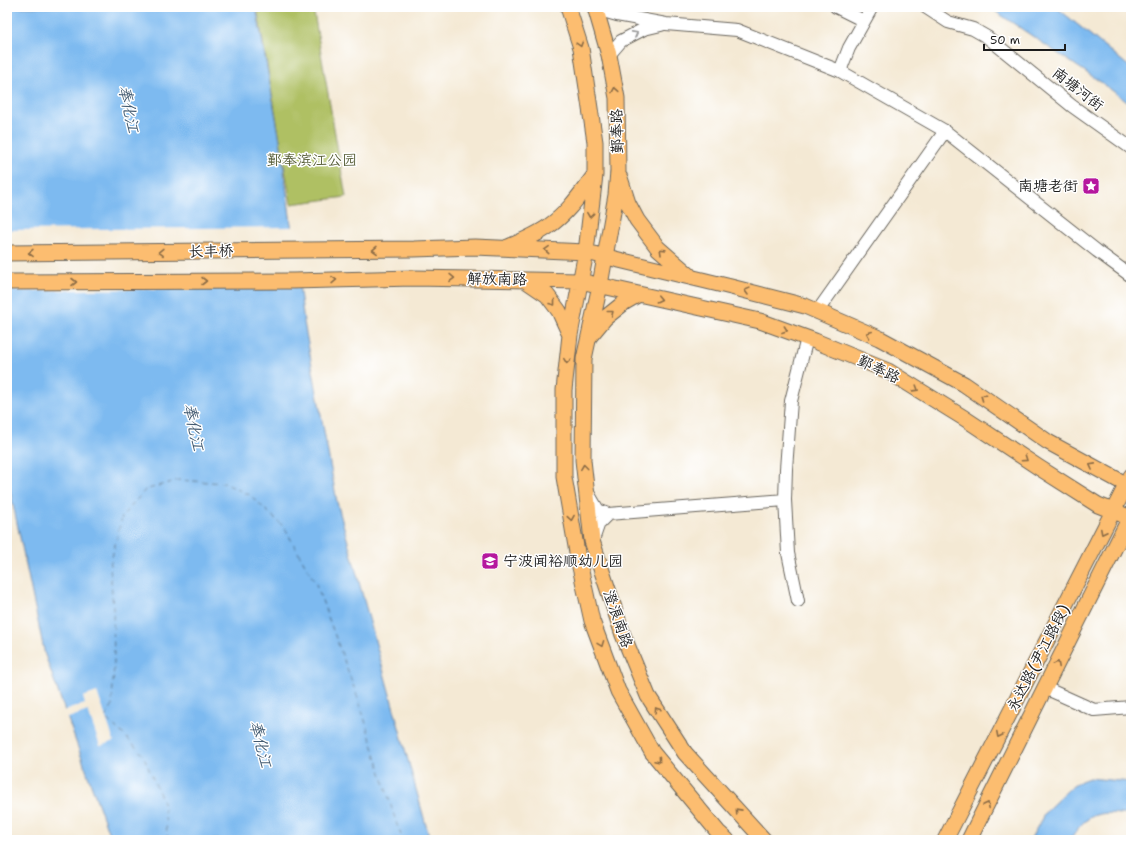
<svg xmlns="http://www.w3.org/2000/svg" width="1138" height="847" viewBox="0 0 1138 847" font-family="'Shantell Sans','LXGW WenKai TC',sans-serif">
<rect width="100%" height="100%" fill="#fff"/>
<filter id="ink" filterUnits="userSpaceOnUse"><feTurbulence type="fractalNoise" baseFrequency=".025" numOctaves="2"/><feDisplacementMap in="SourceGraphic" scale="8" xChannelSelector="R" yChannelSelector="G"/><feConvolveMatrix kernelMatrix="1 2 1 2 8 2 1 2 1" color-interpolation-filters="sRGB"/></filter>
<filter id="wash" filterUnits="userSpaceOnUse"><feTurbulence type="fractalNoise" baseFrequency=".012" numOctaves="4" result="noise"/><feDisplacementMap in="SourceGraphic" scale="16" xChannelSelector="R" yChannelSelector="G"/><feGaussianBlur stdDeviation="0.9" result="paint"/><feColorMatrix in="noise" values="0 0 0 0 0 0 0 0 0 0 0 0 0 0 0 0 0 1.4 0 .05"/><feComposite in="paint" operator="in"/></filter>
<g filter="url(#wash)">
<rect width="100%" height="100%" fill="#f4e9d4"/>
<!-- green -->
<path fill="#afc063" stroke="#666e40" d="M257 7H313L346 197 291 204Z"/>
<!-- water -->
<path fill="#7dbaf0" stroke="#4c6b86" d="M7 7H256L280 140 304 322 337 502 430 840H111L45 655 7 476Z
M989 7H1056L1131 68V105L1105 85Z
M1089 778 1131 782V815C1117 814 1100 810 1088 819 1080 824 1075 833 1069 840H1030L1046 811 1070 788 1081 781Z"/>
<!-- pier -->
<path fill="#f4e9d4" d="M293 227 301 287 7 291V230Z
M97 692 114 741 100 746 88 711 65 719 63 711 85 704 83 697Z"/>
<g fill="none" stroke-linecap="round" stroke-linejoin="round">
<!-- ferry -->
<path stroke="#435b71" stroke-width="1" stroke-dasharray="5 4" stroke-linecap="butt" d="M168 840 163 802 143 755 124 735 105 718 112 706 114 662 113 608 110 565 122 517 145 490 178 480 224 483 250 495 284 527 316 584 359 701 397 825 403 840"/>
</g>
</g>
<g filter="url(#ink)">
<g fill="none" stroke-linecap="round" stroke-linejoin="round">
<!-- minor casing -->
<g stroke="#68645c" stroke-width="14">
<path id="minor" d="M836 7 864 21
M925 7 948 22 973 29 987 37 1072 106 1131 148
M596 9 617 15 666 24 737 30 840 71 945 131 1097 251 1131 276
M609 55 621 41 644 29 661 25
M840 71 849 48 872 7
M817 312 945 131
M587 491 598 510 608 514 599 523 593 540
M785 500 788 553 798 601
M608 514 785 500 786 469 791 401 807 338
M1045 688 1094 710 1131 707"/>
</g>
<!-- major casing -->
<g stroke="#68645c" stroke-width="17">
<path id="major" d="M568 7 581 48 595 142V175L586 252 570 335 564 390V477L578 558 592 621 618 691 652 752 718 832 727 840
M595 7 609 55 617 98 618 171 616 195 600 285 584 359 583 460 592 541 623 635 648 696 685 753 764 840
M620 178 628 203 637 220 658 248 689 275
M508 247C522 241 537 235 549 226 568 213 581 193 594 176
M7 253 414 249 475 247 586 252 731 287 805 306 879 338 964 384 1048 442 1131 487
M525 280 547 295 559 311 570 335
M7 282 293 281 413 278 580 281 760 321 815 341 888 371 964 418 1038 467 1098 505 1131 518
M590 336 605 318 625 302 639 294
M945 840 1131 476
M969 840 1131 515"/>
</g>
<!-- minor -->
<use href="#minor" stroke="#fff" stroke-width="12"/>
<!-- major -->
<use href="#major" stroke="#fcbd6f" stroke-width="15"/>
</g>
<!-- one-way arrows -->
<defs><path id="oneway-chevron" d="M-2-3.5L2.5 0L-2 3.5" fill="none" stroke-width="1.6" stroke-linecap="round" stroke-linejoin="round"/></defs>
<use stroke="#999" href="#oneway-chevron" transform="translate(635 34) rotate(-28)"/>
<g stroke="#8c6c46">
<use href="#oneway-chevron" transform="translate(580 44) rotate(73)"/>
<use href="#oneway-chevron" transform="translate(615 90) rotate(-100)"/>
<use href="#oneway-chevron" transform="translate(590 215) rotate(97)"/>
<use href="#oneway-chevron" transform="translate(375 250) rotate(179)"/>
<use href="#oneway-chevron" transform="translate(547 250) rotate(-177)"/>
<use href="#oneway-chevron" transform="translate(662 251) rotate(-136)"/>
<use href="#oneway-chevron" transform="translate(161 252) rotate(179)"/>
<use href="#oneway-chevron" transform="translate(31 253) rotate(179)"/>
<use href="#oneway-chevron" transform="translate(452 278) rotate(1)"/>
<use href="#oneway-chevron" transform="translate(334 280) rotate(-1)"/>
<use href="#oneway-chevron" transform="translate(204 281)"/>
<use href="#oneway-chevron" transform="translate(74 282)"/>
<use href="#oneway-chevron" transform="translate(747 291) rotate(-165)"/>
<use href="#oneway-chevron" transform="translate(659 299) rotate(13)"/>
<use href="#oneway-chevron" transform="translate(553 303) rotate(52)"/>
<use href="#oneway-chevron" transform="translate(611 313) rotate(-39)"/>
<use href="#oneway-chevron" transform="translate(785 330) rotate(20)"/>
<use href="#oneway-chevron" transform="translate(869 334) rotate(-157)"/>
<use href="#oneway-chevron" transform="translate(567 361) rotate(97)"/>
<use href="#oneway-chevron" transform="translate(916 389) rotate(32)"/>
<use href="#oneway-chevron" transform="translate(983 397) rotate(-145)"/>
<use href="#oneway-chevron" transform="translate(1025 459) rotate(34)"/>
<use href="#oneway-chevron" transform="translate(1092 466) rotate(-152)"/>
<use href="#oneway-chevron" transform="translate(584 467) rotate(-97)"/>
<use href="#oneway-chevron" transform="translate(571 518) rotate(81)"/>
<use href="#oneway-chevron" transform="translate(1103 532) rotate(117)"/>
<use href="#oneway-chevron" transform="translate(601 644) rotate(69)"/>
<use href="#oneway-chevron" transform="translate(1057 664) rotate(-63)"/>
<use href="#oneway-chevron" transform="translate(657 710) rotate(-123)"/>
<use href="#oneway-chevron" transform="translate(999 735) rotate(117)"/>
<use href="#oneway-chevron" transform="translate(658 760) rotate(50)"/>
<use href="#oneway-chevron" transform="translate(987 805) rotate(-63)"/>
<use href="#oneway-chevron" transform="translate(738 811) rotate(-132)"/>
</g>
</g>
<!-- icons -->
<defs>
<g id="sight-square" transform="scale(0.9)"><rect x="-9" y="-9" width="18" height="18" rx="4" fill="#b5179e" stroke="#fff"/><path d="M0-6L1.8-2.2L6-1.7L2.9 1.2L3.7 5.4L0 3.3L-3.7 5.4L-2.9 1.2L-6-1.7L-1.8-2.2Z" fill="#fff"/></g>
<g id="school-square" transform="scale(0.9)"><rect x="-9" y="-9" width="18" height="18" rx="4" fill="#b5179e" stroke="#fff"/><path d="M0-5L7-2L0 1L-7-2ZM-4 1L0 2.5L4 1V4Q0 6-4 4Z" fill="#fff"/></g>
</defs>
<g fill-rule="evenodd">
<use href="#sight-square" x="1091" y="186"/>
<use href="#school-square" x="490" y="561"/>
</g>
<g text-anchor="middle" dominant-baseline="central" stroke-width="3" stroke-linejoin="round" paint-order="stroke">
<!-- street labels -->
<g font-size="15" fill="#1c1c1c" stroke="#fff">
<text transform="translate(1078 89) rotate(38)">南塘河街</text>
<text transform="translate(617 131) rotate(-91)">鄞奉路</text>
<text transform="translate(211 251) rotate(-1)">长丰桥</text>
<text transform="translate(497 279) rotate(1)">解放南路</text>
<text transform="translate(879 369) rotate(26)">鄞奉路</text>
<text transform="translate(618 619) rotate(71)">澄浪南路</text>
<text transform="translate(1038 658) rotate(-63)">永达路(尹江路段)</text>
</g>
<!-- park labels -->
<g font-size="15" fill="#575e38" stroke="#fff">
<text x="312" y="160">鄞奉滨江公园</text>
</g>
<!-- poi labels -->
<g font-size="15" fill="#1c1c1c" stroke="#fff" text-anchor="end">
<text x="1078" y="186">南塘老街</text>
<text x="503" y="561" text-anchor="start">宁波闻裕顺幼儿园</text>
</g>
<!-- water labels -->
<g font-size="16" font-style="italic" fill="#435b71" stroke="#fff">
<text transform="translate(129 109) rotate(78)">奉化江</text>
<text transform="translate(194 427) rotate(78)">奉化江</text>
<text transform="translate(261 744) rotate(76)">奉化江</text>
</g>
</g>
<!-- margin -->
<rect width="1138" height="847" fill="none" stroke="#fff" stroke-width="24"/>
<!-- scale -->
<path d="M984 44v6h81v-6" fill="none" stroke="#1c1c1c" stroke-width="2"/>
<text x="990" y="44" font-size="12" fill="#1c1c1c" stroke="#ffffff" stroke-width="3" paint-order="stroke">50 m</text>
</svg>
